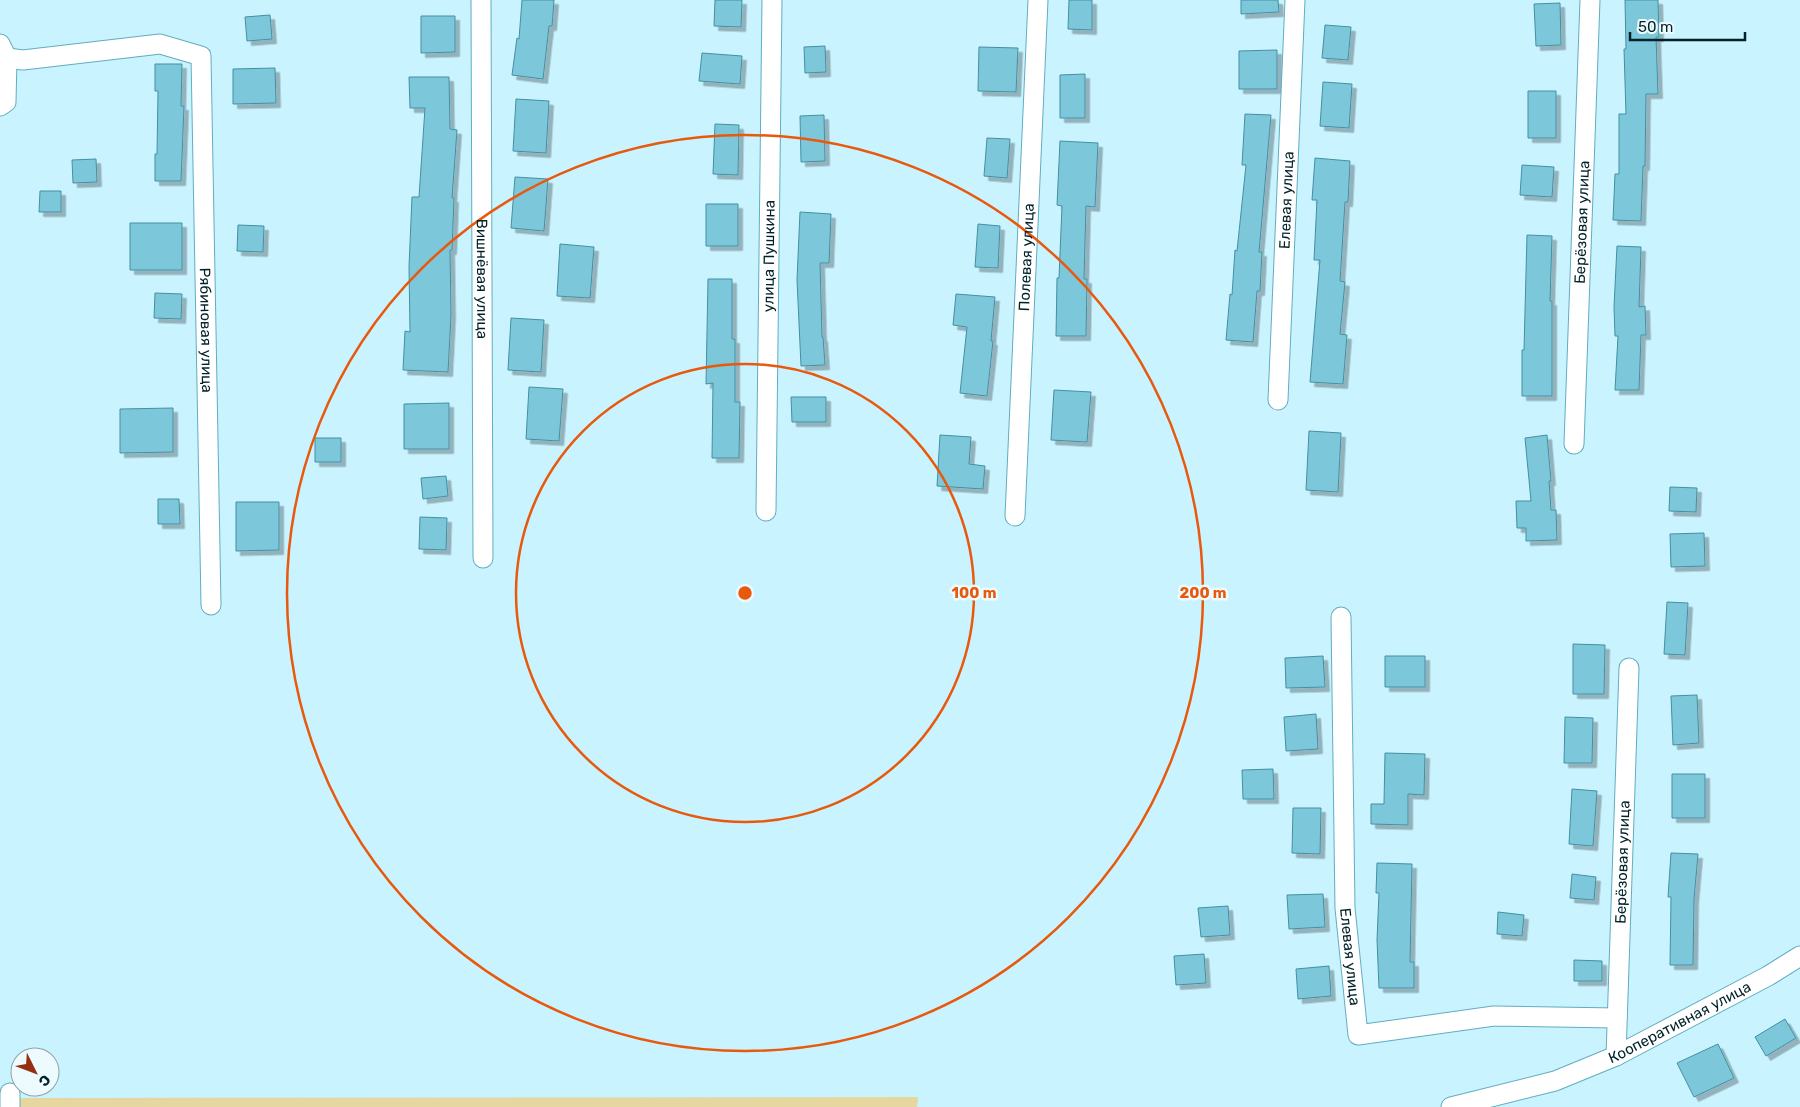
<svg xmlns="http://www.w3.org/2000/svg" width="1800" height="1107" viewBox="0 0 1800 1107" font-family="Rubik,sans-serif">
<defs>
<filter id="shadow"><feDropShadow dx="4.5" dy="4.5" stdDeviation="0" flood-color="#0004"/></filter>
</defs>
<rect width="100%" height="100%" fill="#c8f3ff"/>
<!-- green -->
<path fill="#e5d79f" d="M918 1097 917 1107H0V1098Z"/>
<!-- building -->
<path fill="#7cc7da" stroke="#448fa1" filter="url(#shadow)" d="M522 0H554L552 26H549L543 79 512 75 517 38 519 39Z
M715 0H742L741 27 714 26Z
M1069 0H1092V30L1068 29Z
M1241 0H1278L1279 12 1241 14Z
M1625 0H1658L1659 37H1656L1658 94H1646L1645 166H1643L1641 221 1613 220 1615 174H1619V114H1626L1624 49H1626Z
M1560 3 1561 45 1536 46 1534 4Z
M270 15 272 39 247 41 245 17Z
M421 16H455V52L421 53Z
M1325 25 1351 27 1348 60 1322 58Z
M825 46 826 72 805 73 804 47Z
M979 47 1018 48 1016 92 978 91Z
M1277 50V89H1239V51Z
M702 53 742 56 740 84 699 81Z
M155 64H182L181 106H184L181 181H155V154H157L158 91H155Z
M275 68 276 103 233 104V69Z
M1085 74V118H1060V75Z
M409 77H449L450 129 457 130 452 198H454L452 250H450L451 315 448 372 403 370 405 331 410 332 409 267 412 197H419L425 108H410Z
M1323 82 1352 84 1349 128 1320 126Z
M1528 91H1556V138H1528Z
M516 99 549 101 546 153 513 151Z
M1245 114 1271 115 1259 252H1262L1260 291H1257L1253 342 1226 340 1230 294 1232 295 1235 250 1237 251 1246 165H1242Z
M824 115 825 161 801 162 800 116Z
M715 124 739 125 738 175 713 174Z
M987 138 1010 139 1007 178 984 176Z
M1060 141 1098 143 1095 207 1086 206 1084 279H1087L1086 336H1056L1057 278H1059L1062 206 1057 205Z
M1315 158 1350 161 1348 202H1345L1340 281 1345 282 1340 334 1347 335 1343 384 1310 382 1320 260H1314L1317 200H1312Z
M96 159 97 182 73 183 72 160Z
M1522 165 1554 167 1552 197 1520 195Z
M515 177 548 179 544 231 511 228Z
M40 191H61V212H39Z
M706 204H738V246H706Z
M800 212 831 214 829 263H820L822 337H823L825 365 801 366 797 280Z
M130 223H182V270H130Z
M978 224 1000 226 998 268 975 267Z
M238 225 264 226 263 252 237 251Z
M1527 235 1552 236 1550 301H1552V396H1522V350H1524Z
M560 244 594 247 590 298 557 296Z
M1617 246 1641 247 1639 307 1645 306 1646 335H1641L1639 390H1615L1618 336H1615L1614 307Z
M708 279H732V339H735V402H740L739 458H712L713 383 706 384Z
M155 293 182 294 181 319 154 318Z
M956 294 995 297 991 341H993L987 396 960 393 967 327 953 325Z
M511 318 544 320 541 372 508 370Z
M529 387 563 389 559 441 526 439Z
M1054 390 1091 392 1087 442 1051 440Z
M791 397H826V422H792Z
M449 403V449H404V404Z
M173 408V452L120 453V409Z
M1309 431 1341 433 1338 492 1306 490Z
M940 435 971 437 969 464 985 466 983 489 937 486Z
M1547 435 1551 481H1549L1551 510H1556L1557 540 1526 541V528H1517L1516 501H1531L1525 438Z
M315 438H341V462H315Z
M446 476 448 496 423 499 421 478Z
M1670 487 1697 488 1696 512 1669 511Z
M158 499H179L180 524H158Z
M236 502H279V550L236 551Z
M420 517 447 518 446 550 419 549Z
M1704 533 1705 566 1671 567 1670 534Z
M1667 602 1688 603 1685 655 1664 654Z
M1573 644 1605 645 1604 694H1573Z
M1323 656 1325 687 1286 688 1285 658Z
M1385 656H1425V687H1385Z
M1697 695 1699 743 1673 745 1671 696Z
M1316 714 1318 749 1286 751 1284 717Z
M1565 717 1593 718 1592 763H1564Z
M1385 753 1425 754 1424 795 1408 794V825L1371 824V804H1384Z
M1273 769 1274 799H1243L1242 770Z
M1672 774H1705V818H1672Z
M1572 789 1597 791 1593 846 1569 844Z
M1293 808H1321L1320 854 1292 853Z
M1671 853 1698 854 1694 899 1693 965H1670L1671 897H1668Z
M1377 863 1412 864 1410 962H1414V988H1379L1377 940 1379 893H1376Z
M1572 874 1596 877 1594 900 1570 898Z
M1323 894 1325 927 1289 929 1287 895Z
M1228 906 1230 935 1201 937 1198 908Z
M1498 912 1524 915 1522 936 1497 934Z
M1204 954 1206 983 1176 985 1174 956Z
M1574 960 1602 961V981H1574Z
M1329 966 1331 996 1298 999 1296 969Z
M1785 1019 1796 1038 1766 1056 1755 1037Z
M1718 1044 1734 1078 1694 1097 1677 1063Z"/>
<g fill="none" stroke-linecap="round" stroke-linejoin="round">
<!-- minor casing -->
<g stroke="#62adbf" stroke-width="21">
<g id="minor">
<path id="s1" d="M481 0 483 558"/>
<path d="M0 44 7 58 6 102 0 106"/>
<path id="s2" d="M7 58 23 60 160 44 201 56 211 605"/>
<path id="s3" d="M1278 400 1295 0"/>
<path id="s4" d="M1574 444 1590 0"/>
<path id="s5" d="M766 511 772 0"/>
<path id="s6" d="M1015 516 1038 0"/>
<path id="s7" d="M1341 617 1345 908 1358 1035 1494 1016 1617 1018"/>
<path id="s8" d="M1616 1056 1629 668"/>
<path d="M10 1093V1107"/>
<path id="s9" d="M1451 1107 1555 1081 1616 1056 1768 976 1800 956"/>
</g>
</g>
<!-- minor -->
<use href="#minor" stroke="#fff" stroke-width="19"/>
</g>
<!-- distance rings -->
<g fill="none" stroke="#e8590c" stroke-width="2.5">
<circle cx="745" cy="593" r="229"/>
<circle cx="745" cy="593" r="458"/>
</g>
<g text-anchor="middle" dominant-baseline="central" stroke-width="5" stroke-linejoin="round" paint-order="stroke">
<!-- street labels -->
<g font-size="15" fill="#022229" stroke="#edfbff">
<text stroke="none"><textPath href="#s3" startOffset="200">Елевая улица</textPath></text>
<text stroke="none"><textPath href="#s4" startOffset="222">Берёзовая улица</textPath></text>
<text stroke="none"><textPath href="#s5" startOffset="255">улица Пушкина</textPath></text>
<text stroke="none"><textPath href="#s6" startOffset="259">Полевая улица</textPath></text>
<text stroke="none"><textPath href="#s1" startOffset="279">Вишнёвая улица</textPath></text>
<text stroke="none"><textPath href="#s2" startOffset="471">Рябиновая улица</textPath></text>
<text stroke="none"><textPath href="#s8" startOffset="194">Берёзовая улица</textPath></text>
<text stroke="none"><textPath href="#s7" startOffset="340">Елевая улица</textPath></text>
<text stroke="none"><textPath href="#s9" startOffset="245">Кооперативная улица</textPath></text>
</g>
</g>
<circle cx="745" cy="593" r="8" fill="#e8590c" stroke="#edfbff" stroke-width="2.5"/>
<g font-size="15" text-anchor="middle" font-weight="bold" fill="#e8590c" stroke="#edfbff" stroke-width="5" stroke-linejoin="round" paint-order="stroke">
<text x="974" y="598">100 m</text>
<text x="1203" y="598">200 m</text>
</g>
<!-- north arrow -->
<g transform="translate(35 1072) rotate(132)"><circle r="24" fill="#edfbff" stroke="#8fa4a9"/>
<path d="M0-4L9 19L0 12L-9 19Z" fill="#962f11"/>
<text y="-8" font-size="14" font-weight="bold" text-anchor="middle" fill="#022229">С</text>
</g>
<!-- scale -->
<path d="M1630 32v8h115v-8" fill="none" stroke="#022229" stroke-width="2.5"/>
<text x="1638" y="32" font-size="15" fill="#022229" stroke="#edfbff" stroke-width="4" paint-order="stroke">50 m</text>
</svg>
